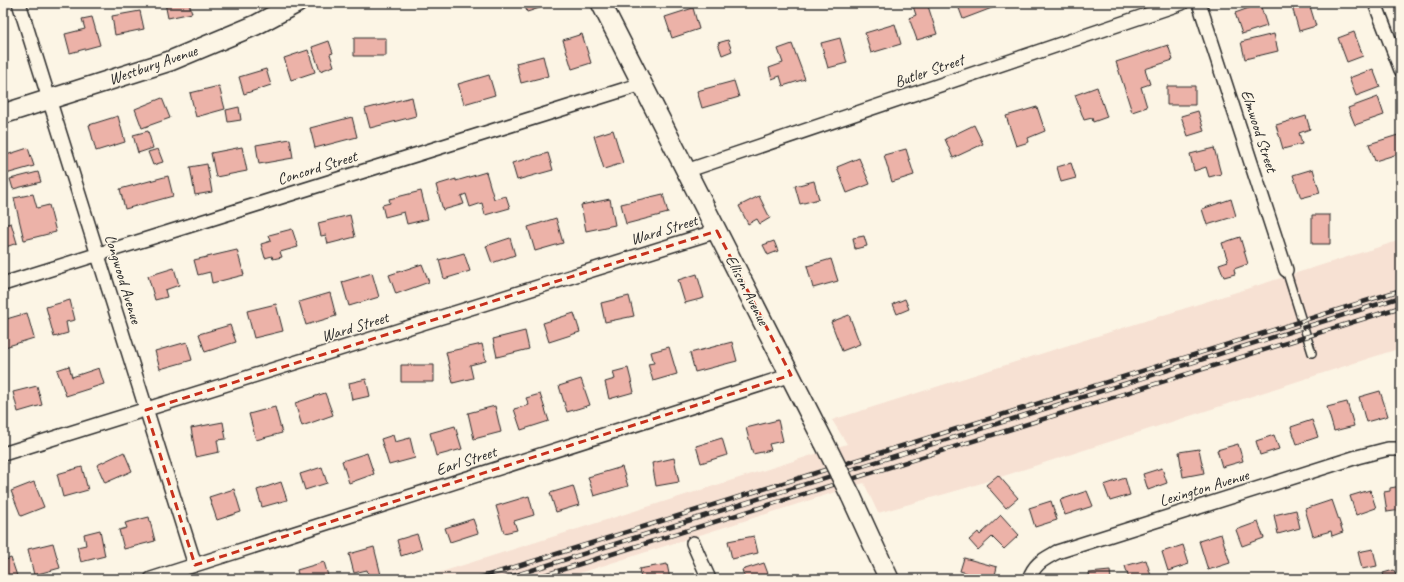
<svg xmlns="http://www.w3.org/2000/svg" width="1404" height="582" viewBox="0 0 1404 582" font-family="Caveat,sans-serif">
<rect width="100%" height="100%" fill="#fcf5e5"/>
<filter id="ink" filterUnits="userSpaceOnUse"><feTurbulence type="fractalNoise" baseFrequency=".025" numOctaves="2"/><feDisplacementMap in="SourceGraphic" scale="8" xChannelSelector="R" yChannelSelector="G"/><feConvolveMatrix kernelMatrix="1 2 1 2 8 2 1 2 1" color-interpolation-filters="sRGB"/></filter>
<g filter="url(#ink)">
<!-- built -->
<path fill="#f7e1d3" d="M1401 240V348L966 488 878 513 864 483 561 579H419L847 444 832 420Z"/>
<!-- building -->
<path fill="#ecb2a8" stroke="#2b2b2b" d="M165 3H189L192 13 168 18Z
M423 3H437L423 6Z
M524 3H545L546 6 527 12Z
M912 3H927L937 34 917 40 909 18 916 15Z
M957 3H1005L963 19Z
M1291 3H1309L1316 26 1299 31Z
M1260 4 1267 26 1242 34 1235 13Z
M693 8 699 29 672 38 665 17Z
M140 11 144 29 115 35 112 16Z
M92 17 100 45 70 53 65 34 85 29 82 19Z
M895 24 901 44 871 53 865 33Z
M1354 32 1363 56 1347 62 1338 38Z
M582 34 591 63 572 69 563 40Z
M1274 34 1278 51 1245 59 1241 42Z
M354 38H386V56H354Z
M840 38 847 63 828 68 821 43Z
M728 40 732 51 722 55 718 43Z
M329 41 333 53 330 54 334 66 320 71 312 47Z
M792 44 805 79 783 86 780 76 772 79 769 68 783 63 778 49Z
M1168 45 1173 60 1145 69 1150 84 1141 87 1147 107 1132 112 1116 62Z
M308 50 315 72 291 80 284 58Z
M543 56 548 76 521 83 516 63Z
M266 69 271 85 244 94 239 77Z
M1373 69 1380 87 1356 96 1349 78Z
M489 75 495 95 464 104 458 84Z
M734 81 739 97 702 108 697 91Z
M219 86 225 109 196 117 190 93Z
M1167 86H1195V105H1167Z
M1097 87 1107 117 1093 122 1092 118 1084 120 1075 95Z
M412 97 416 116 370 128 365 109Z
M1378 97 1384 115 1355 125 1348 108Z
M162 98 170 118 142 128 135 109Z
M239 107 241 120 228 122 226 110Z
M1037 107 1045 131 1028 138 1029 142 1016 146 1006 116Z
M1198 111 1204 131 1188 136 1181 116Z
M118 116 125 142 96 151 89 125Z
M1306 116 1310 129 1299 133 1302 144 1283 149 1276 125Z
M352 117 357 137 315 148 310 128Z
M974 125 983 144 953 158 945 139Z
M613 130 623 163 604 169 594 136Z
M148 131 153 148 138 153 133 135Z
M1398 135 1401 146V153L1375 161 1369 144Z
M290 139 293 158 259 164 256 145Z
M242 147 247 171 216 177 211 153Z
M28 148 34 166 6 174 3 163V156Z
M1214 148 1221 174 1209 177 1206 167 1194 171 1190 154Z
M158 149 163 162 153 165 148 152Z
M906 149 914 175 892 182 884 155Z
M548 153 553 170 517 180 512 163Z
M859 158 870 184 847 193 837 167Z
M1071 163 1076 178 1061 182 1057 167Z
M207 164 212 192 195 195 190 167Z
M1313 169 1320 193 1301 198 1293 175Z
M38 172 41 182 13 189 10 179Z
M486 172 494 199 506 196 510 208 485 215 482 203 470 207 466 194 461 196 464 204 443 210 436 185 456 179V181Z
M168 176 173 196 125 209 120 189Z
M814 181 819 199 800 204 795 186Z
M421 191 428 219 407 224 404 212 385 217 382 205 390 203 389 199Z
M33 194 37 208 49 205 56 232 24 240 14 198Z
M663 194 668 213 626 224 621 204Z
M759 196 770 218 760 224 757 219 748 224 739 206Z
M610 199 615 225 586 231 581 205Z
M1231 199 1236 216 1207 225 1202 209Z
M1401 206V217L1397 207Z
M350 215 355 237 328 244 326 235 321 236 318 223Z
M1312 215H1330V244H1312Z
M556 218 563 243 535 251 528 227Z
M11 223 17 243 3 248V225Z
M292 229 298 247 280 252 282 257 273 259 272 256 265 258 261 244 271 241 269 235Z
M864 236 867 246 855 249 853 238Z
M1240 237 1248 264 1234 269 1235 274 1224 277 1219 264 1228 261 1222 243Z
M510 238 515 255 492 263 486 246Z
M774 241 778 251 768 255 763 245Z
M237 250 244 275 212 283 210 272 198 275 194 260Z
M464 253 470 271 444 279 439 260Z
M831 259 838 281 813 288 807 266Z
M422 264 429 282 396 294 389 275Z
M174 268 179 285 165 290 167 297 155 300 148 276Z
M372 273 379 297 349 306 342 282Z
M697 274 704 298 685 303 678 280Z
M330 293 336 316 306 325 299 302Z
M629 296 634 316 605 322 601 303Z
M905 299 909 309 897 314 893 304Z
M70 300 75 320 66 322 68 333 54 337 46 307Z
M276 304 283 331 254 338 247 311Z
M27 313 34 338 5 347 3 339V320Z
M574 313 580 332 549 342 543 323Z
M849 315 860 344 842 351 831 322Z
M230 325 236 342 205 352 199 334Z
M525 331 529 349 497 357 493 339Z
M187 342 192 360 160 369 155 351Z
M732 342 737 361 695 372 690 353Z
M482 344 486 361 470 365 473 378 453 383 446 352Z
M669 347 677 374 653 381 648 364 654 363 651 352Z
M401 365H434V382H401Z
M69 366 72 377 99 368 104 384 66 396 57 370Z
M628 368 634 392 609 399 605 382 615 379 613 372Z
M366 379 370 396 352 400 349 383Z
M581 379 590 405 567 412 559 386Z
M37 386 42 405 18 412 13 392Z
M1380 391 1388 416 1366 422 1359 397Z
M325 393 333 415 302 426 295 403Z
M540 394 549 421 521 430 514 409 529 405 526 398Z
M1347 402 1354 426 1334 431 1327 407Z
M495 406 501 432 474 439 468 413Z
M275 407 282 433 256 440 249 414Z
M778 420 783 441 769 444 771 450 753 454 746 428Z
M1312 420 1318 437 1297 444 1291 427Z
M223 422 226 439 217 440 219 452 196 457 191 428Z
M455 426 462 449 436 456 430 433Z
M393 435 395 442 410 438 415 458 389 465 381 439Z
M1274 435 1279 449 1260 455 1256 441Z
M722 438 727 455 701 463 696 446Z
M1238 444 1243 461 1222 467 1217 450Z
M1199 449 1204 473 1183 477 1179 452Z
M124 452 132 471 105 483 97 465Z
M367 453 374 474 349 483 342 461Z
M674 458 679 482 656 486 652 463Z
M82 467 88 490 63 497 57 474Z
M322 467 327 483 305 490 300 474Z
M622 467 628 486 594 496 588 477Z
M1162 468 1167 483 1148 490 1143 474Z
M998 475 1018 498 1006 508 986 485Z
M1125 478 1130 495 1110 501 1104 485Z
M34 482 44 507 21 516 11 491Z
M281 482 287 500 262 507 257 490Z
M573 486 579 505 556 512 550 493Z
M1401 486V510L1387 512 1384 492 1390 491V488Z
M234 489 241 512 217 520 209 497Z
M1370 490 1376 508 1356 515 1350 496Z
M1087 491 1093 506 1065 515 1060 500Z
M529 496 534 515 514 521 517 530 504 533 496 506Z
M1332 500 1343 532 1332 536 1331 531 1313 536 1305 509Z
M1051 501 1057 520 1035 527 1029 508Z
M1296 510 1300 528 1278 534 1274 515Z
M1001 515 1019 535 1004 549 992 537 978 550 969 540 978 532 980 535Z
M149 517 155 541 124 549 119 530 127 528 125 523Z
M473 519 478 533 450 542 445 528Z
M1258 522 1264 538 1242 546 1236 530Z
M100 530 105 556 81 562 77 547 86 545 84 534Z
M417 534 422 549 401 556 397 540Z
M1221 534 1230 563 1208 570 1199 541Z
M754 536 758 553 732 559 728 541Z
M53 543 60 568 34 575 28 549Z
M1183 545 1189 564 1168 571 1162 552Z
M374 547 381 575 369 578 367 570 354 573 349 554Z
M1373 549 1377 566 1362 569 1358 552Z
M11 558 18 579H3V561Z
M964 558 997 567 994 579H965L967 573 960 571Z
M1146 560 1152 579H1129L1125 566Z
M324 562 329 579H299L297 570Z
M764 563 770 579H745L742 570Z
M667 564 670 579H641L639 569Z
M1394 570 1397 579H1385L1383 573Z
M1110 571 1111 579H1090L1089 573Z
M589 574 591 579H576Z
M613 574 615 579H599V578Z"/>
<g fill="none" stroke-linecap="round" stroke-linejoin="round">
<!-- lane casing -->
<g stroke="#2b2b2b" stroke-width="10">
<path id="lane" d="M1286 270 1312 353"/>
</g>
<!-- street casing -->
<g stroke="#2b2b2b" stroke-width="16">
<path id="street" d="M19 3 195 565
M1199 3 1286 270
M1375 3 1401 70
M686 171 1182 3
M3 284 642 84
M3 454 717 231
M693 543 709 579
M151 579 791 375
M1029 579C1035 563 1043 560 1057 552L1357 457 1388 449H1401"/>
</g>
<!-- secondary casing -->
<g stroke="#2b2b2b" stroke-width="22">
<path id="secondary" d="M601 3 824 442
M3 114 170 61 256 25 297 3
M851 496 889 579"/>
</g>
<!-- lane -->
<use href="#lane" stroke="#fcf5e5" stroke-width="7"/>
<!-- street -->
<use href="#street" stroke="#fcf5e5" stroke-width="13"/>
<!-- secondary -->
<use href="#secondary" stroke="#fcf5e5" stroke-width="19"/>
<!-- rail casing -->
<g stroke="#2b2b2b" stroke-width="4.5">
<path id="rail" d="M476 579 1401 290
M503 579 1401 297
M532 579 1401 307"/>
</g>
<!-- rail -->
<use href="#rail" stroke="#fcf5e5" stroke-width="3" stroke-dasharray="9" stroke-linecap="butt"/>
<!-- secondary-bridge casing -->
<g stroke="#2b2b2b" stroke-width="22" stroke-linecap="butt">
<path id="secondary-bridge" d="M824 442 851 496"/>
</g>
<!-- secondary-bridge -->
<use href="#secondary-bridge" stroke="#fcf5e5" stroke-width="19"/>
</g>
</g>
<!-- marked area -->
<path fill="none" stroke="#c8321e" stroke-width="3" stroke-dasharray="8 5" stroke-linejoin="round" d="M717 231 791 375 195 565 146 410Z"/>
<g text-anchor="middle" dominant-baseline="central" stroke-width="3" stroke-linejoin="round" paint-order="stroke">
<!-- street labels -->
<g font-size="16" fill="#2b2b2b" stroke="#fcf5e5">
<text transform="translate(153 65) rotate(-19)">Westbury Avenue</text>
<text transform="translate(929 71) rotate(-19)">Butler Street</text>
<text transform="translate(1259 131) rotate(72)">Elmwood Street</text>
<text transform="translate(317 168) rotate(-17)">Concord Street</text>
<text transform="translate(664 230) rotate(-17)">Ward Street</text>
<text transform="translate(123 279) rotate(73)">Longwood Avenue</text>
<text transform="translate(747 290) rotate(63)">Ellison Avenue</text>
<text transform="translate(355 327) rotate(-17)">Ward Street</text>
<text transform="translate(466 461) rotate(-18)">Earl Street</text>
<text transform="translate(1204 488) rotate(-17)">Lexington Avenue</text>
</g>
</g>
<!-- margin -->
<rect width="1404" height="582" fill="none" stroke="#fcf5e5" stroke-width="16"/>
<rect x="8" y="8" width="1388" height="566" fill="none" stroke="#2b2b2b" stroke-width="1.5" filter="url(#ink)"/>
</svg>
